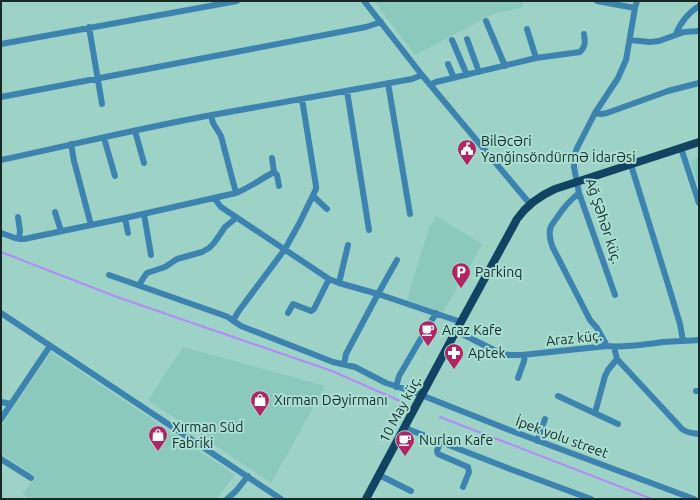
<svg xmlns="http://www.w3.org/2000/svg" width="700" height="500" viewBox="0 0 700 500" font-family="Ubuntu,sans-serif">
<rect width="100%" height="100%" fill="#9dd2c6"/>
<!-- built -->
<path fill="#8ac9bb" d="M374 1H523V7L493 14 415 55Z
M699 158V187L690 161Z
M436 216 482 244 443 312 407 300 429 228Z
M183 347 325 386 271 483 148 400Z
M51 352 235 475 216 499H28L23 493 36 477 1 453V427Z"/>
<g fill="none" stroke-linecap="round" stroke-linejoin="round">
<!-- stream -->
<path stroke="#b38bf8" stroke-width="2" d="M1 252 117 297 332 371 400 401
M440 417 652 499"/>
<!-- minor -->
<path stroke="#3d83af" stroke-width="6" d="M364 1 422 75 530 204
M597 1 635 8
M486 21 505 66
M89 27 102 104
M527 29 536 58
M676 34C680 23 689 12 699 6
M467 39 479 72
M452 40 467 75
M630 40 650 42 659 41 684 32 699 31
M1 44 237 1
M448 64 454 78
M388 83 410 214
M430 85 436 82 536 58 580 52C586 46 585 42 584 34
M347 91 369 230
M1 97 366 27 381 22
M595 113 601 114 607 113 668 91 699 83
M211 115 213 123 221 136 236 193
M135 131 144 163
M104 138 115 176
M71 144 74 161 91 225
M681 148 699 203
M272 158 274 172
M1 160C71 145 141 128 212 115 279 103 346 91 412 79L422 75
M631 165 671 294 680 324 683 341
M579 193C569 201 563 208 556 219 554 222 550 226 550 230 549 236 551 243 553 248L590 320 597 328 607 346
M313 196 327 209
M214 198 221 207 329 279 339 283 378 294 461 322
M55 212 61 231
M144 214 151 255
M18 217 20 231 19 239
M125 218 128 233
M1 233 15 238 24 239 125 218 236 193C249 188 261 179 274 172L277 175 279 186
M109 275 220 314 228 317 241 326 333 362 355 367 386 383 411 391 512 431 694 499
M339 283 348 245
M139 285 144 277 147 273 165 267 177 259 202 252 209 248 214 243 221 233 225 227 236 218
M615 295 579 193 574 167V157L577 148 595 113 618 78 626 60 635 8 637 1
M1 313 281 499
M288 313 293 304 311 311 314 309 329 279
M233 321 238 312 285 249 300 222 316 189V186L302 99
M456 331 500 353 509 355H522L607 346C626 348 645 344 664 342 676 341 687 341 699 340
M614 347 617 359 682 429C687 433 692 433 699 434
M344 364 346 354 378 294 397 260
M518 378 524 361 525 355
M396 387 399 376 436 313
M696 391H699
M558 396 618 424
M1 402 11 404
M595 413 605 376 608 370 617 359
M1 419 50 346
M405 428 510 469 591 499
M537 441 545 419
M440 442 437 451 438 454 468 467 469 472 463 487
M1 459 31 478
M379 475 411 491
M227 499 236 491 248 476"/>
<!-- major -->
<path stroke="#104462" stroke-width="8" d="M366 499 456 331 517 219C527 205 539 196 555 189L699 142"/>
</g>
<!-- icons -->
<defs>
<g id="civic-pin" transform="scale(1)"><path d="M0 17L-7.5 6A9.5 9.5 0 1 1 7.5 6Z" fill="#b02563" stroke="#aadfd3"/><path d="M-.6-6.5H3V-4.5H.6V-3L4-1V1h2V6H-6V1h2V-1L-.6-3ZM-1.2 2.5V6h2.4V2.5Z" fill="#fff"/></g>
<g id="parking-pin" transform="scale(1)"><path d="M0 17L-7.5 6A9.5 9.5 0 1 1 7.5 6Z" fill="#b02563" stroke="#aadfd3"/><path d="M-3.5-5.5H1a3.5 3.5 0 0 1 0 7H-1V5.5H-3.5ZM-1-3.4V-.6H.8a1.4 1.4 0 0 0 0-2.8Z" fill="#fff"/></g>
<g id="cafe-pin" transform="scale(1)"><path d="M0 17L-7.5 6A9.5 9.5 0 1 1 7.5 6Z" fill="#b02563" stroke="#aadfd3"/><path d="M-5.5-4.5H6V0H3Q3 3.5 0 3.5H-2.5Q-5.5 3.5-5.5 0ZM3-3.2v2h1.7v-2ZM-6 4.5H4V6H-6Z" fill="#fff"/></g>
<g id="pharmacy-pin" transform="scale(1)"><path d="M0 17L-7.5 6A9.5 9.5 0 1 1 7.5 6Z" fill="#b02563" stroke="#aadfd3"/><path d="M-2-6h4v4h4v4h-4v4h-4v-4h-4v-4h4Z" fill="#fff"/></g>
<g id="shop-pin" transform="scale(1)"><path d="M0 17L-7.5 6A9.5 9.5 0 1 1 7.5 6Z" fill="#b02563" stroke="#aadfd3"/><path d="M-5-2.5h2.3a2.7 3.5 0 0 1 5.4 0H5L5.5 6h-11ZM-1.5-2.5h3a1.5 2.3 0 0 0-3 0Z" fill="#fff"/></g>
</defs>
<g fill-rule="evenodd">
<use href="#civic-pin" x="467" y="149"/>
<use href="#parking-pin" x="461" y="272"/>
<use href="#cafe-pin" x="428" y="330"/>
<use href="#pharmacy-pin" x="454" y="353"/>
<use href="#shop-pin" x="260" y="400"/>
<use href="#shop-pin" x="158" y="435"/>
<use href="#cafe-pin" x="405" y="440"/>
</g>
<g text-anchor="middle" dominant-baseline="central" stroke-width="4" stroke-linejoin="round" paint-order="stroke">
<!-- poi labels -->
<g font-size="14" fill="#162b27" stroke="#aadfd3" text-anchor="start">
<text x="481" y="141">Biləcəri<tspan x="481" dy="16">Yanğinsöndürmə İdarəsi</tspan></text>
<text x="475" y="272">Parkinq</text>
<text x="442" y="330">Araz Kafe</text>
<text x="468" y="353">Aptek</text>
<text x="274" y="400">Xırman Dəyirmanı</text>
<text x="172" y="427">Xırman Süd<tspan x="172" dy="16">Fabriki</tspan></text>
<text x="419" y="440">Nurlan Kafe</text>
</g>
<!-- street labels -->
<g font-size="14" fill="#162b27" stroke="#aadfd3">
<text transform="translate(604 221) rotate(72)">Ağ Şəhər küç.</text>
<text transform="translate(574 338) rotate(-6)">Araz küç.</text>
<text transform="translate(400 409) rotate(-62)">10 May küç.</text>
<text transform="translate(562 437) rotate(20)">İpek yolu street</text>
</g>
</g>
<!-- border -->
<rect width="700" height="500" fill="none" stroke="#162b27" stroke-width="4"/>
</svg>
